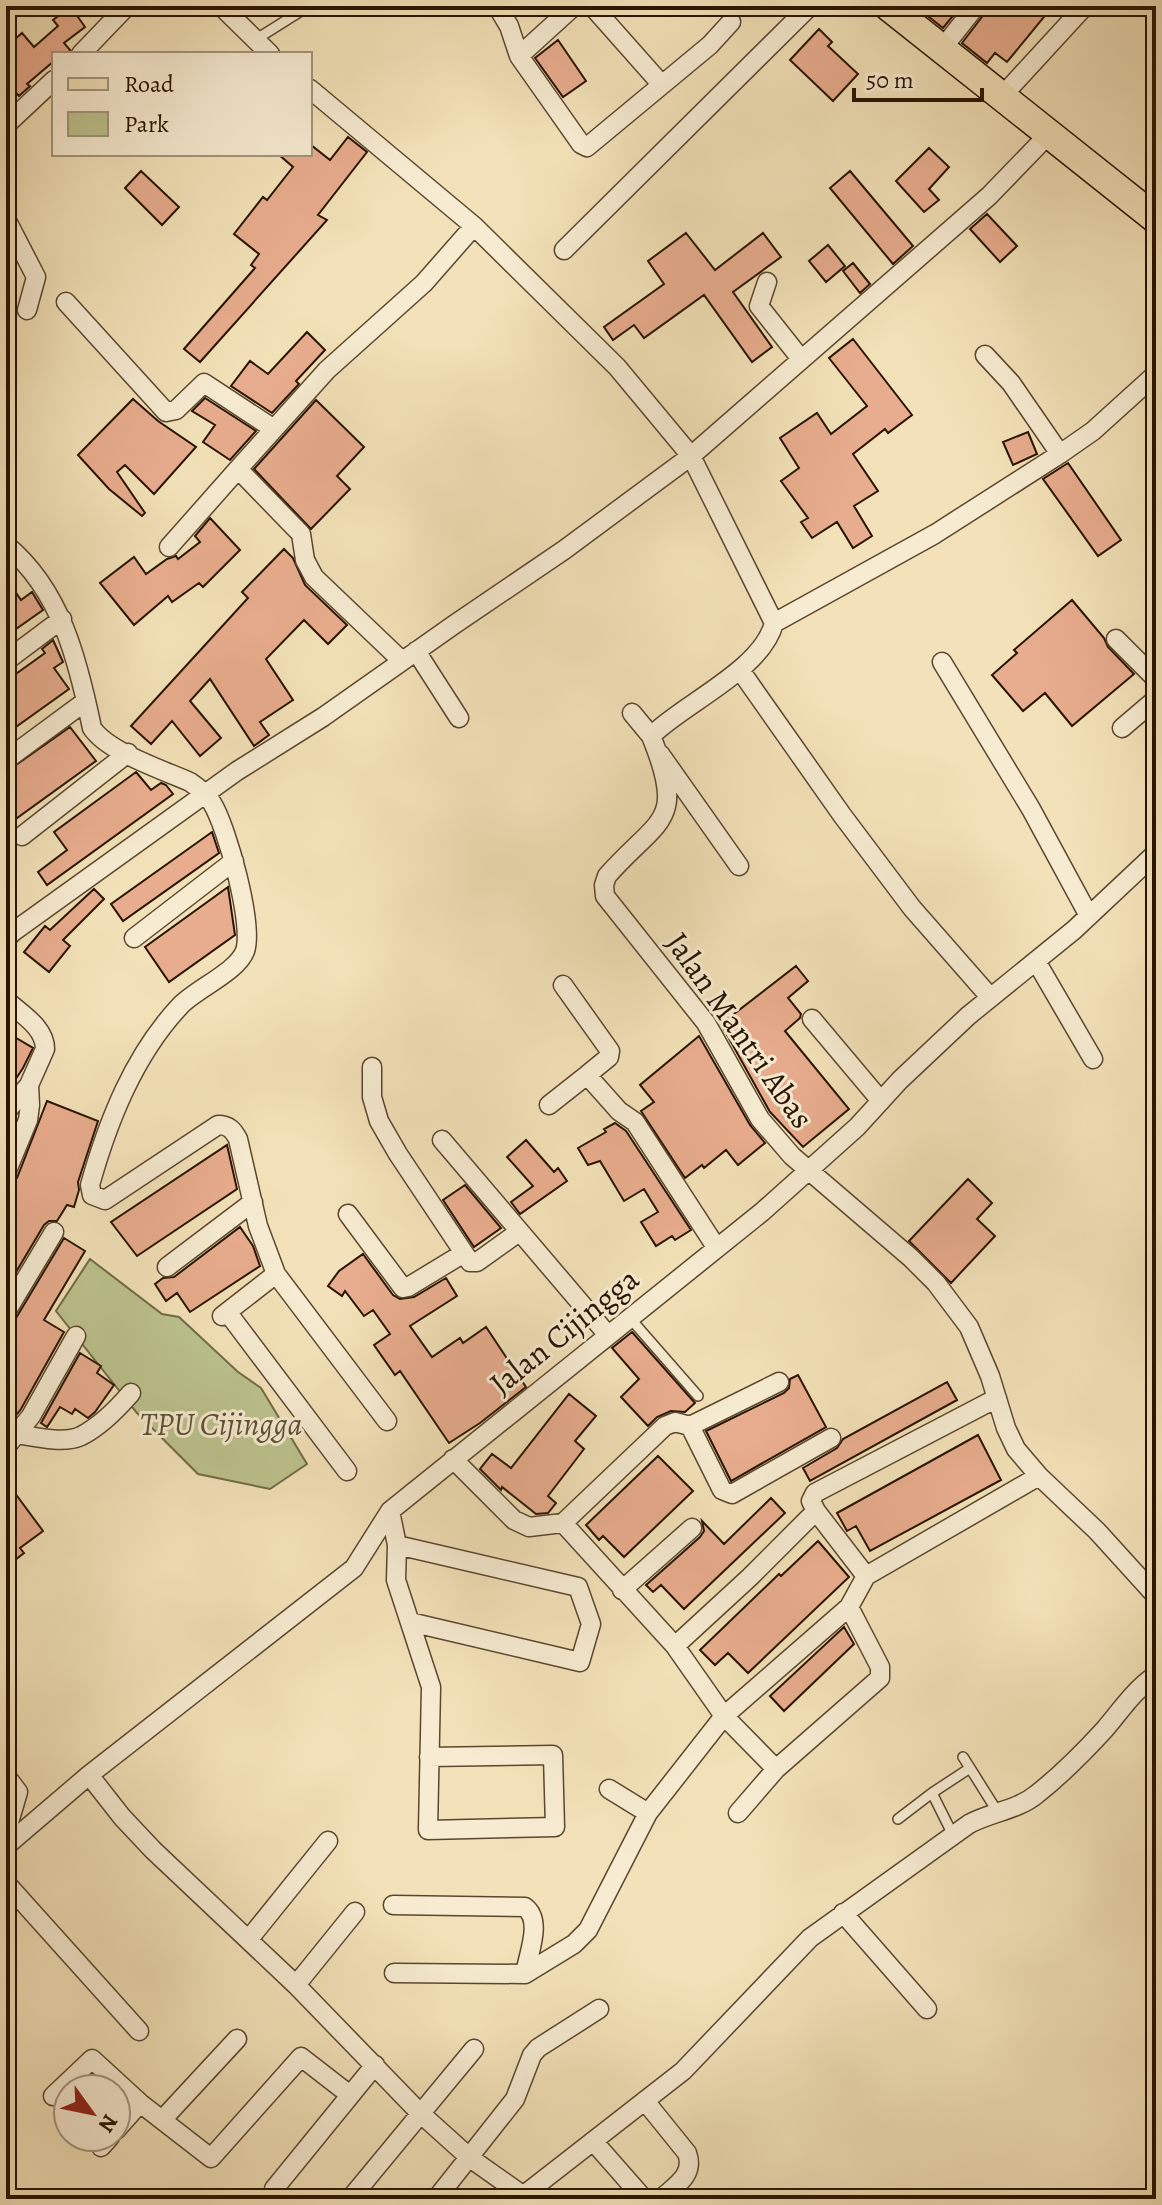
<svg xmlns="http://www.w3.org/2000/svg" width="1162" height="2205" viewBox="0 0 1162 2205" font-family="Alegreya,serif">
<rect width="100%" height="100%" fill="#f3e2b9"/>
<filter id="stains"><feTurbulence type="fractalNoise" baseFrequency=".0025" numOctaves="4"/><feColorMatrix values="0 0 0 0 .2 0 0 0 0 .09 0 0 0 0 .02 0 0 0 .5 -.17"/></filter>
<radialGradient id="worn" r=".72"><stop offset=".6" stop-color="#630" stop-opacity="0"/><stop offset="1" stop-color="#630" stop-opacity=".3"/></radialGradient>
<!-- green -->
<path fill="#bcc38e" stroke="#726b48" stroke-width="2" d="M90 1259 162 1314 179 1317 238 1372 261 1388 307 1464 270 1489 198 1474 137 1413 56 1311Z"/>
<!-- building -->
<path fill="#e8ad8e" stroke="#281301" stroke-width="2" d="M915 6H961L943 28Z
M988 6H1053L1007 62 995 53 987 63 962 43 985 13Z
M71 7 85 27 64 43 70 50 69 54H54V61L27 84 30 86 19 96 6 82V47L22 33 34 47 58 26 53 20Z
M819 29 832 42 828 46 858 74 833 101 790 60Z
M558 40 586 81 563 97 535 58Z
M348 137 367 152 318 215 327 220 200 362 184 349 255 268 251 265 259 254 234 234 263 197 267 200 293 167 278 154H310L311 145 330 160Z
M929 148 949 167 929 189 939 200 924 212 896 181Z
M141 171 179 207 162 225 125 188Z
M850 171 913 246 893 264 830 188Z
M987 214 1017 246 1000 262 970 229Z
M686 233 715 270 763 233 781 257 733 292 772 347 752 362 704 295 644 338 634 325 613 340 604 327 664 284 648 261Z
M828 245 845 266 826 282 809 261Z
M853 263 870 284 860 293 843 271Z
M307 332 325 350 296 381 299 384 272 413 231 386 250 361 268 374Z
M853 339 912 415 888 433 885 429 853 454 878 491 854 506 872 536 853 548 837 522 812 538 801 522 808 518 781 481 799 468 780 438 817 413 831 434 867 406 829 358Z
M205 398 256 431 230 460 203 442 215 425 192 411Z
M133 399 158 421 196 447 154 494 125 465 117 472 145 513 142 516 109 489 78 455Z
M316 400 364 447 337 476 350 489 311 529 254 469Z
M1028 432 1037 454 1013 465 1003 442Z
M1068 463 1121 540 1098 556 1043 479Z
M210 518 240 550 203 587 199 583 172 602 168 596 134 625 100 583 134 557 146 574 167 559 176 556 178 559 200 542 195 536Z
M284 549 293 558 305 585 347 625 328 644 304 620 266 659 293 700 260 722 269 735 254 746 210 679 190 701 221 738 200 756 172 721 151 744 131 726 248 598 242 592Z
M6 578 21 600 32 592 43 610 6 636Z
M1072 600 1104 638 1108 647 1134 674 1072 726 1045 693 1023 711 992 675 1017 653 1014 650Z
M53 640 63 662 54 668 69 689 6 734V681L45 653 42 649Z
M70 727 96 761 6 826V772Z
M136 772 151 790 161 783 166 785 173 794 47 885 38 872 67 850 54 832Z
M212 832 219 853 123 921 111 904Z
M228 887 235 935 169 982 145 947Z
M94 889 104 899 63 940 70 946 49 972 24 952 45 926 50 930Z
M796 966 808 981 788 998 801 1014 800 1018 785 1031 849 1109 803 1147 770 1112 721 1024Z
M6 1032 33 1048 23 1068 6 1094Z
M699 1036 750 1125 765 1143 738 1165 726 1150 704 1168 702 1165 685 1178 641 1111 654 1102 640 1085Z
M47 1101 98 1121 78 1182 79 1190 74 1207 67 1205 57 1221H49L44 1225 6 1289V1187L17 1178Z
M615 1123 626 1131 691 1230 675 1240 672 1236 656 1246 641 1222 658 1212 644 1189 624 1201 600 1161 588 1165 578 1148 606 1132 604 1129Z
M526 1140 554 1172 558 1168 567 1181 520 1214 511 1202 533 1186 507 1157Z
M227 1145 237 1189 137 1256 111 1222Z
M968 1179 992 1203 977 1219 995 1236 951 1283 909 1241Z
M465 1185 501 1228 474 1247 443 1200Z
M240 1227 253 1246 260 1266 190 1312 177 1293 166 1301 155 1284 163 1278 174 1277Z
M64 1238 85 1251 44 1320 64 1332 21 1409 6 1428V1324L16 1318Z
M363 1254 393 1295 400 1299 414 1297 446 1278 457 1296 410 1326 432 1357 460 1338 463 1343 486 1327 526 1387 480 1423 449 1443 400 1371 395 1375 374 1345 390 1334 373 1310 364 1316 345 1291 342 1296 328 1286 339 1271Z
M632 1332 695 1403 685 1412 671 1411 657 1417 648 1426 621 1397 639 1379 612 1348Z
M80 1353 101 1366 97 1373 114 1385 95 1412 88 1418 75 1409 72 1414 60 1407 47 1427 41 1423Z
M798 1375 826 1427 731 1481 706 1431 784 1393 789 1388 790 1379Z
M947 1382 957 1400 810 1481 803 1468 837 1448 843 1439Z
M569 1394 596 1416 575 1441 584 1449 548 1496 556 1503 548 1513 536 1514 502 1487 501 1490 480 1469 492 1454 511 1468Z
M978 1435 1001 1480 870 1551 856 1526 847 1531 837 1513Z
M658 1456 693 1491 624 1557 603 1536 599 1540 586 1525Z
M6 1481 43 1531 20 1548 24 1553 6 1567Z
M771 1498 785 1513 684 1609 661 1585 653 1592 646 1585 700 1537 704 1531 702 1521 724 1544Z
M818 1541 849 1577 748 1673 728 1653 715 1665 700 1650 779 1574 781 1576Z
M844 1627 854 1644 784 1711 770 1696Z"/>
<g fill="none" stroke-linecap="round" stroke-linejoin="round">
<!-- lane casing -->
<g stroke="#5b472f" stroke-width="12">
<path id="lane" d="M255 40 309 6
M629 1317 698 1396
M963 1757 970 1768
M932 1793 970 1768 997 1811
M898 1819 932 1793 953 1835"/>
</g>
<!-- street casing -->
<g stroke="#5b472f" stroke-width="21">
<path id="street" d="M221 6 270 54
M497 6 509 26 519 56
M574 6 519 56 581 144 587 147 710 45 731 22
M592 6 662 85
M945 45 976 6
M81 54 127 6
M310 89 474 226 617 367 691 456 774 623C762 670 684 703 651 736 687 824 659 817 607 876L604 885 605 896 706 1023 760 1119 792 1156 911 1258 936 1283 969 1327 990 1376 1006 1428 1016 1449 1039 1476 1097 1531 1156 1596
M1005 93 1085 6
M6 125 54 80
M6 219 36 277 27 310
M564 250 810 6
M767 282 759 306 801 359
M66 302 166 412 176 410 204 383 274 429
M985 355 1011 383 1060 454
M6 545C61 590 78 661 92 728 108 752 163 770 190 782 199 788 206 794 212 803 227 827 254 925 245 951 237 972 196 989 180 1006 134 1055 108 1121 90 1185L92 1195 105 1200 218 1125C229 1125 233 1130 238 1139L258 1226 276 1274 387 1421
M169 547 238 469
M774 623 935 534 1060 454 1093 431 1156 374
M1116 639 1156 679
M416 651 459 718
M6 661 62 619
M402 661 314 577 305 560 301 534 238 469 327 370 424 283 474 226
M942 662 1031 809 1089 916
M740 670 842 815 912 908 990 997
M632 713 651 736
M1122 728 1156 699
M660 754 739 866
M6 760 86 701
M22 836 128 753
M134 938 234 861
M6 939 13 932 237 771 323 717 455 624 564 550 691 456 989 196 1049 134
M1036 961 1093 1059
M563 985 610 1051 609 1057 587 1075
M6 1000C21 1014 45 1027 45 1049L29 1085 30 1105 28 1120 6 1173
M812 1019 881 1101
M372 1067V1097L379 1121 398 1154 470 1262H477L519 1232
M549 1105 587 1075 619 1111 635 1122 716 1247
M6 1112 29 1085
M442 1140 607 1334
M348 1214 403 1288 408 1287 464 1253
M167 1267 253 1202
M6 1312 54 1232
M228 1313 347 1471
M222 1316 276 1274
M690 1426 779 1382
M17 1434C35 1437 64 1444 81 1436 99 1427 118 1408 131 1393
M6 1447 31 1416 76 1336
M453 1459 514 1520 529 1527 563 1523 675 1646 724 1716 776 1769
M390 1511 397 1545 396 1580 431 1687 428 1830 555 1827 553 1755 429 1757
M816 1511 866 1576
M563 1523 665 1426 675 1422 690 1426 722 1490 732 1494 831 1438
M397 1545 578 1587 591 1624 580 1662 410 1622
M622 1590 692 1528
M675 1646 750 1577 816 1511 811 1501 815 1493 997 1398
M89 1775 122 1817 153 1850 296 1985 420 2113 470 2158 528 2199
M6 1776 18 1792 8 1826 15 1838
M609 1789 648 1813
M738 1813 776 1769 880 1678V1667L849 1607
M6 1846 89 1775 354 1568 390 1511 762 1212 857 1127 900 1080 968 1016 1074 930 1156 853
M6 1883 139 2031
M393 1905 525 1907C543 1921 528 1954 525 1974
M843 1913 927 2009
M249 1939 328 1841
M394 1973 525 1974 574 1944 588 1930 648 1813 724 1716 849 1607 866 1576 1039 1476
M296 1985 355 1912
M53 2096 92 2059 140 2103 211 2158 301 2057 350 2095
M645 2101 687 2153C695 2175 676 2185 661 2199
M162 2120 237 2039
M116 2130 140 2103
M593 2141 644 2199
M101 2147 110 2137
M274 2189 375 2065
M524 2195 683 2071 810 1938 969 1824C991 1812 1018 1810 1037 1794 1061 1775 1084 1752 1105 1729 1122 1709 1134 1690 1156 1675
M350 2199 474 2049
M436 2199 515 2099 532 2055 538 2048 599 2009"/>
</g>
<!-- primary casing -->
<g stroke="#281301" stroke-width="31">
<path id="primary" d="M888 6 1156 219"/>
</g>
<!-- lane -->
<use href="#lane" stroke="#f7ecd2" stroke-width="9"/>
<!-- street -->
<use href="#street" stroke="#f7ecd2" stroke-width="18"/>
<!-- primary -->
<use href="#primary" stroke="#f3e2b9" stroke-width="28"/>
</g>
<g text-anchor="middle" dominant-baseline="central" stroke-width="6" stroke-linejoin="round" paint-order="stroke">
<!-- street labels -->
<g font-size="32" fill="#281301" stroke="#f7ecd2">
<text transform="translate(740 1030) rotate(55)">Jalan Mantri Abas</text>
<text transform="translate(564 1331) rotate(-39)">Jalan Cijingga</text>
</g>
<!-- park labels -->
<g font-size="32" font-style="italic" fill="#5c5132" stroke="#f7ecd2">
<text x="221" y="1424">TPU Cijingga</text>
</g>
</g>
<!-- margin -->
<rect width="1162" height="2205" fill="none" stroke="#f3e2b9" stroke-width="32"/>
<rect x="8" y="8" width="1146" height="2189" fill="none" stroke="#281301" stroke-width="4"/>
<rect x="16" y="16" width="1130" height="2173" fill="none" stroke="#281301" stroke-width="2"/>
<!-- legend -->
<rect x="52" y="52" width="260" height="104" fill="#f7ecd2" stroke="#a4957e" stroke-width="2"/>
<rect x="68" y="78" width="40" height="12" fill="#f3e2b9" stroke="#a4957e" stroke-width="2"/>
<text x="124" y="92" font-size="24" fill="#281301">Road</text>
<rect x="68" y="112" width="40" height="24" fill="#bcc38e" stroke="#a4957e" stroke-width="2"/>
<text x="124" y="132" font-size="24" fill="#281301">Park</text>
<!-- north arrow -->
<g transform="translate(92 2113) rotate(123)"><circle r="38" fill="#f7ecd2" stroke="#a4957e" stroke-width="2"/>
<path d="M0-6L14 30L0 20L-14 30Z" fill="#8f2418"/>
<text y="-12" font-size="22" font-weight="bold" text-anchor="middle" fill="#281301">N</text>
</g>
<!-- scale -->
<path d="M854 88v12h128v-12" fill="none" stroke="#281301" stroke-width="4"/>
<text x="866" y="88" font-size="24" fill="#281301" stroke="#f7ecd2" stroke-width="6" paint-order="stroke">50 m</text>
<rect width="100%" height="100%" filter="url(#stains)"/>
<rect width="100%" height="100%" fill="url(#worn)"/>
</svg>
